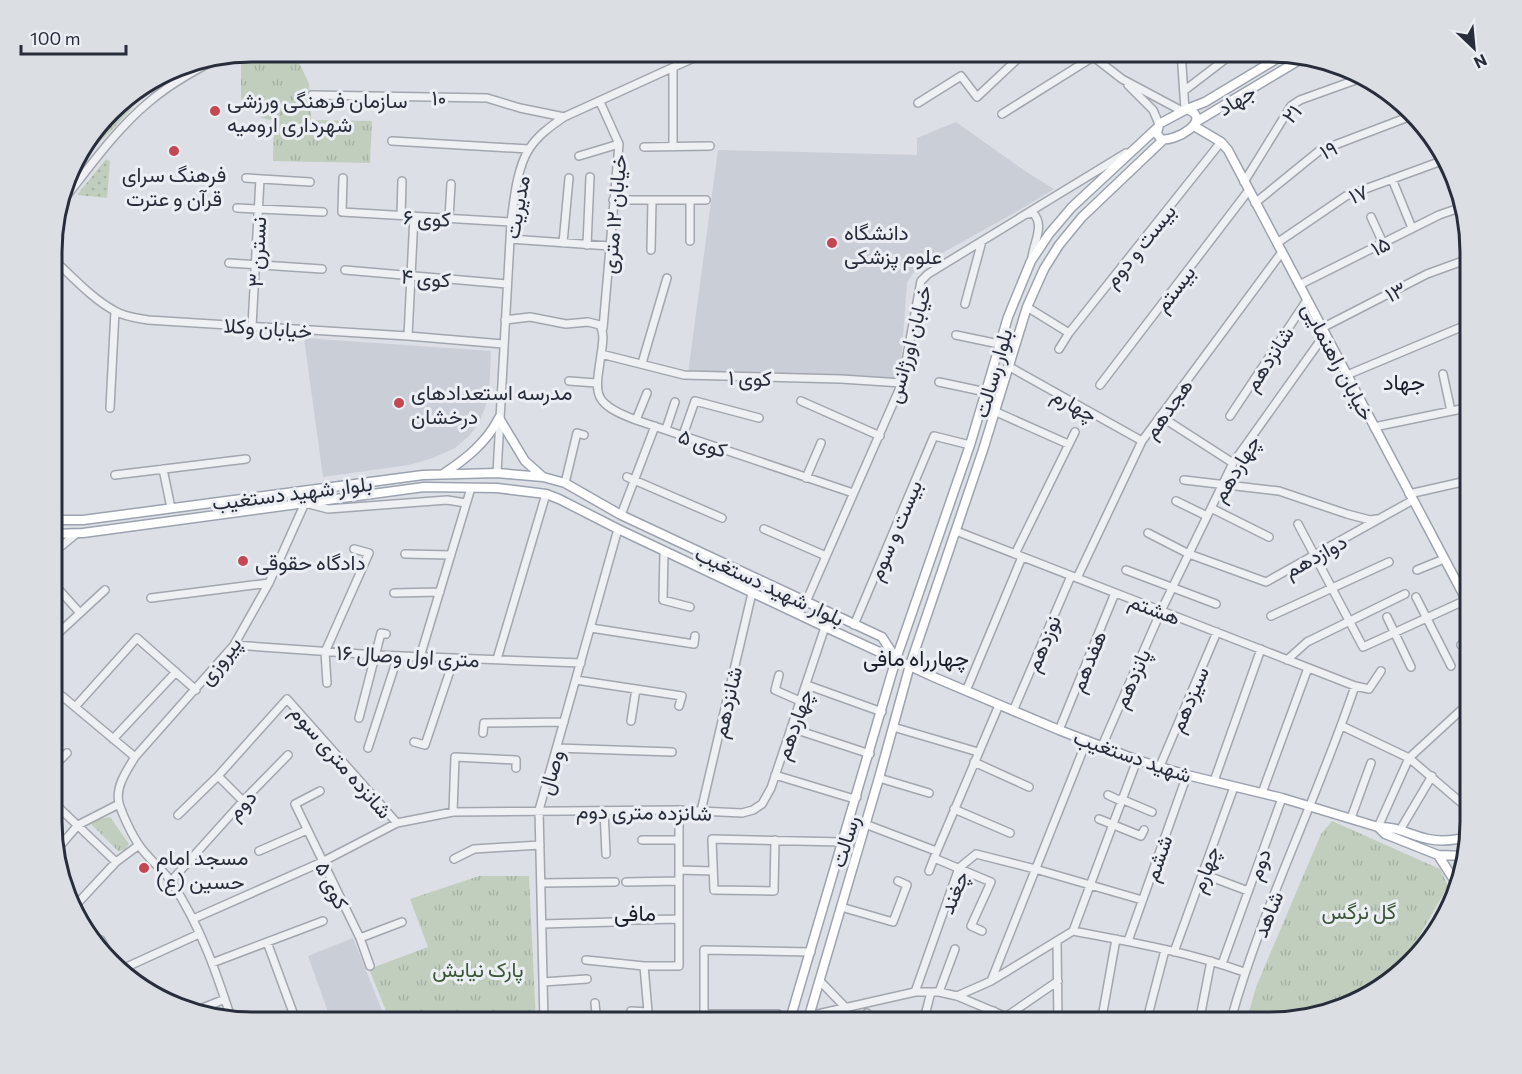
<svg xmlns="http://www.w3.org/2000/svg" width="1522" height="1074" viewBox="0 0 1522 1074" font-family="Commissioner,Vazirmatn,sans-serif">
<defs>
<pattern id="grass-dots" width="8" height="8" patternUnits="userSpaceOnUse" patternTransform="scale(1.5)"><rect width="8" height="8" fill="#c1cebe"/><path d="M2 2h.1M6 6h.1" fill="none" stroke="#a6b1a4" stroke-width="1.8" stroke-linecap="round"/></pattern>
<pattern id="park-tufts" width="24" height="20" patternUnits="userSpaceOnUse" patternTransform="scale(1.5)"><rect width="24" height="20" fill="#c1cebe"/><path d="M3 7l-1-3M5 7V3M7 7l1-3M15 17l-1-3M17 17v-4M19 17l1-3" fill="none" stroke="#a6b1a4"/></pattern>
</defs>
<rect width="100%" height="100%" fill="#dcdfe5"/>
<!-- built -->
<path fill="#caced6" d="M956 122 1025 171 1054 189 1016 212 917 267 907 283 901 363 896 379 688 373 718 150 917 155V138Z
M304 338 491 351 489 397 479 423 469 436 455 448 433 458 409 465 323 477Z
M353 938 387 1023H332L308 956Z"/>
<!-- grass -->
<path fill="url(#grass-dots)" d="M106 159 110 161 107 198 77 195Z"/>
<!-- park -->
<path fill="url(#park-tufts)" d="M266 51H294L309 84 311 120 372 121 370 163 273 161 274 121 262 118 258 111H241V63Z
M190 63 149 89 113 129 89 152 84 147 119 101 175 66Z
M110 817 129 844 125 850 118 851 91 824 97 819Z
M1332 821 1440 869 1448 886 1401 968 1359 1002 1271 1023H1246L1256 987 1321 834Z
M479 876H529L536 1023H391L369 969 428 947 410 899Z"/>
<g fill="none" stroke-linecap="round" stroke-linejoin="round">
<!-- minor casing -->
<g stroke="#a2a6ae" stroke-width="10">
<path id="minor" d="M921 51 924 58
M1012 51 1019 58
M1086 51 1122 79 1182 111
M1181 51 1185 110
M345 52 349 51
M673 68V147
M1128 85 1153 110 1159 124
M1185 90 1236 51
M312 95 487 98 520 108 564 117
M600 102 619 144 603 328
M918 103 961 76 977 97 1026 51
M1002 114 1093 57 1131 51
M392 141 529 149
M644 147 710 146
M579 156 619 144
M246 178 310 182
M343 178 342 212 511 222
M1392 179 1412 228
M1244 182 1291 106 1300 100 1364 77
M613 200H706
M1255 203 1319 151 1411 116
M58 207C86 172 114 131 149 102 170 84 194 71 218 58
M237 208 323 212
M1028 214 1033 213C1045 225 1034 242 1032 257
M401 215 402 181
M1371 217 1383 243
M449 218 451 184
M510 239 610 246
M690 241V200
M563 243 569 178
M1277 243 1346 196 1447 159
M587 245 590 177
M651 250 652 200
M53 259C72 276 92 299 115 311 125 317 137 318 148 320L408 336 503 344
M229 263 322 269
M345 270 507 284
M1299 285 1439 215 1462 207
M965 304 982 241
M1027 307 1069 333
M505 320 530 317 566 324 588 322 600 325C604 333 603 340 602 348 596 393 588 402 636 420L853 493
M252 326 260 179
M1322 328 1427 274 1471 258
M956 335 999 344
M408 336 414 216
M1059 349 1069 333 1221 142
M601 354 684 375 841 379 902 383
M642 363 667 278
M1008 366 1142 441
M1443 374 1451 411
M1347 375 1471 323
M569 381 596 383
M939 382 986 392
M1100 385 1249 190
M801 401 880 436
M110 408 115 311
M994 411 1068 444
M1160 416 1233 463
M1230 416 1307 300
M636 420 647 393
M1374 427 1471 407
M666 429 675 402
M683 435 695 401 759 418
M163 469 171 508
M497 473 511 222C514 199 517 168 529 149 538 135 551 126 564 117L709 51
M115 475 246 459
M627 477 722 518
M806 478 821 443
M1184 480 1279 491 1347 514 1370 520 1377 519
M565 483 577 433 584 435
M1409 494 1471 480
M1176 501 1207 516
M1211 508 1269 537
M621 515 655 426
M1298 524 1363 647 1466 600
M764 529 826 556
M956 531 1355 686 1369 689 1381 671
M1148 533 1189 554 1266 582 1413 500
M664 552 663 600 690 607
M53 553 76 534
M405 554 451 555
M1015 554 1075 432
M1126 570 1216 604
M1417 570 1444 559
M1077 578 1142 441 1282 252
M53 583 80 613
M394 593 440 592
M1416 597 1451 666
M151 598 269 583
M806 602 902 383 921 281 928 274 1126 153
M1271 616 1389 562
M1387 617 1411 667
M854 625 934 436 970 445
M591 628 694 644 695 636
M53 638 105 590
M234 645 376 655 581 663
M1461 645 1471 639
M420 657 471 488
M497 659 546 494
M1287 660 1307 642 1405 594
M779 675 775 690 800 701
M576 680 682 696 679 706
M327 683 325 652 369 553 354 549
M807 685 882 712
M966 691 1022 557
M62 696 135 757
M75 707 137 638 196 690
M1013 711 1071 576
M359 718 381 633 386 634
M631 721 636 689
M1342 726 1409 758 1471 811
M893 727 978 752
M791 728 870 754
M1059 730 1115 593
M483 733 484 723 564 722
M113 739 176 672
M414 742 425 745 454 659
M1102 746 1161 611 1233 463 1325 334
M368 748 398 656
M557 748 672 752
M1470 753H1471
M974 762 1029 787
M1160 766 1217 632
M53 767 67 753
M775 775 851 798 857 797
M218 776 243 801
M879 778 929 793
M1214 781 1261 649
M320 791 295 804 360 938 370 966
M1262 793 1308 668
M1108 795 1121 801
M1121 799 1152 812
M53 802 116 862
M954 809 1010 833
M604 811 606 854
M701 811 752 593
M453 812 455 757 516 760V768
M178 815 218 776 287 699 397 823
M1351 818 1371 763
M1099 819 1141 836 1144 830
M865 824 936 851
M1378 827 1409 758 1471 701
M1400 830 1432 776
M642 840H679
M775 840 774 891 714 890 712 839 843 842
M259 851 307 830
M54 853 78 825 119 804
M454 859 474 849 540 845
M679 870 713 871
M929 871 934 858
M1203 874 1248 891
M171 881 243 801 288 755
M626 882 679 881
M541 883 615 882
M1456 895 1455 890 1461 881
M841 907 893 922 907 885 898 881
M73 908 116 862 139 845
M193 919 322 862 397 823 453 812 679 810 742 813 753 810 762 804 771 788 825 627
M632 920 679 919
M542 924 615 922
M982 931 971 926 991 882 934 858 999 705
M1073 931 1137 760
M360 938 402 922
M101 940 111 960
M1128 941 1187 775
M267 942 295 1018
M1057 943 1058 1023
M1430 944V943
M1174 952 1234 787
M586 960 644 966H679V810
M212 963 323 921
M1222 964 1282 798
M644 966 649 1023
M120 970 199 934
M820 981 846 1008
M991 981 1087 740
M543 982 587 979
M915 992 959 868 976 854 1035 869 1142 900
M939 992 955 949
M957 996 991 981 1073 931C1131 942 1189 952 1244 972
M595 1003 597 1023
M631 1011 648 1012
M190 1013 225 999
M704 1014H778
M809 1016 915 992H939L957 996 1021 1023
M1007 1016 1058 981
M232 1021C217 974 200 925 172 883 163 869 148 859 139 845 132 835 122 814 119 803 115 787 127 770 135 757L234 645 269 583 305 503 328 509 447 500 466 503
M544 1023 539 810 618 529
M704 1023V950L811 952
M864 1023 867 1013
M923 1023 931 992
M990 1023 994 1011
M1101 1023 1116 939
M1146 1023 1165 950
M1199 1023 1211 961
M1230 1023C1262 907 1317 800 1355 686"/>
</g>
<!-- major casing -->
<g stroke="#9ca3b0" stroke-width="11">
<path id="major" d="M1187 109 1205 102 1288 52
M1187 109C1215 120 1173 143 1161 139L1157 134 1159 124Z
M1196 122 1306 56
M1194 126 1221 142 1228 150 1471 609
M499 418 525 461 543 477
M443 474C466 459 487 442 499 418
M53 520H83L423 475 497 473 543 477 565 483 621 515 882 637 896 659
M53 534 83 533 424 487 497 488 546 494 559 499 618 529 825 627 936 678 1059 730 1137 760 1187 775 1282 798 1378 827C1396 826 1410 835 1428 839 1442 842 1457 840 1470 836
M1378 827 1385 834 1438 855 1466 856
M1438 855 1458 886
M789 1023 896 659 970 445 1008 317 1031 261 1049 234 1072 207 1157 128
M807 1023 879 778 910 665 983 450 1027 307 1044 269 1059 245 1082 217 1163 140"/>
</g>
<!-- minor -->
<use href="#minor" stroke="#eef0f4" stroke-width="7"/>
<!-- major -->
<use href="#major" stroke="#fff" stroke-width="8"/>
</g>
<!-- markers -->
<g fill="#c44753" stroke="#ebeef3" stroke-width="2">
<circle cx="215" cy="111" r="6"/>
<circle cx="174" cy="151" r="6"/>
<circle cx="832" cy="243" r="6"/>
<circle cx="399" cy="403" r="6"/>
<circle cx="243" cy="561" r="6"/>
<circle cx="144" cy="868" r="6"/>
</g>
<g text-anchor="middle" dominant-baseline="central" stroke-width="6" stroke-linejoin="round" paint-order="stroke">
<!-- street labels -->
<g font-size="21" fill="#272d3a" stroke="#ebeef3">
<text transform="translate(439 97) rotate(1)">۱۰</text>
<text transform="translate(1236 99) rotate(-32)">جهاد</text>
<text transform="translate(1291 113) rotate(-49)">۲۱</text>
<text transform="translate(1328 149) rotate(-26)">۱۹</text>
<text transform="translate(1358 193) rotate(-23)">۱۷</text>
<text transform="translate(516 207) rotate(-80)">مدیریت</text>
<text transform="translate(613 214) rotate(-85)">خیابان ۱۲ متری</text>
<text transform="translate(427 217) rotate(3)">کوی ۶</text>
<text transform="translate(1139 245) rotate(-51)">بیست و دوم</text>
<text transform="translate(1380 245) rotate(-27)">۱۵</text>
<text transform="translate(256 252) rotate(-87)">نسترن ۳</text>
<text transform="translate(426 277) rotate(5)">کوی ۴</text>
<text transform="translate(1174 288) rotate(-53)">بیستم</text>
<text transform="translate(1395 291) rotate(-27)">۱۳</text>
<text transform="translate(268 327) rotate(4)">خیابان وکلا</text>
<text transform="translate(908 344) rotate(-75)">خیابان اورژانس</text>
<text transform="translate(1268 358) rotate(-57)">شانزدهم</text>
<text transform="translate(1339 361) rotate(62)">خیابان راهنمایی</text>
<text transform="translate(992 373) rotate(-74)">بلوار رسالت</text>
<text transform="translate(750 377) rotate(1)">کوی ۱</text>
<text transform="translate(1075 404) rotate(29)">چهارم</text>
<text transform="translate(1167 408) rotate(-54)">هجدهم</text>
<text transform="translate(703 442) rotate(19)">کوی ۵</text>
<text transform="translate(1235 468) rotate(-59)">چهاردهم</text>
<text transform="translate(292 492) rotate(-7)">بلوار شهید دستغیب</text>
<text transform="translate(894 530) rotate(-67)">بیست و سوم</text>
<text transform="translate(1315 555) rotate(-29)">دوازدهم</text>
<text transform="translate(770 585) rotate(25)">بلوار شهید دستغیب</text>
<text transform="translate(1155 608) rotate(21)">هشتم</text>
<text transform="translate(1042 643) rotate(-67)">نوزدهم</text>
<text transform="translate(408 655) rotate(3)">۱۶ متری اول وصال</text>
<text transform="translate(219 660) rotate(-52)">پیروزی</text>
<text transform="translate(1087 661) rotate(-68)">هفدهم</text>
<text transform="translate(1131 678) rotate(-66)">پانزدهم</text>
<text transform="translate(1188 699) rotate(-67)">سیزدهم</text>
<text transform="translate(726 702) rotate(-77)">شانزدهم</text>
<text transform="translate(793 724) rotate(-70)">چهاردهم</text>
<text transform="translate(1133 755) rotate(19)">شهید دستغیب</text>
<text transform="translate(342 761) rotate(49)">شانزده متری سوم</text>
<text transform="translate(550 772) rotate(-74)">وصال</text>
<text transform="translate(241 804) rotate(-47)">دوم</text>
<text transform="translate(644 811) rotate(1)">شانزده متری دوم</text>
<text transform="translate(844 841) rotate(-73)">رسالت</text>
<text transform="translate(1157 858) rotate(-71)">ششم</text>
<text transform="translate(1258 864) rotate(-70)">دوم</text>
<text transform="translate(1204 869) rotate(-70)">چهارم</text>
<text transform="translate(333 885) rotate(64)">کوی ۵</text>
<text transform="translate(953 892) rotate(-67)">چغند</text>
<text transform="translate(1267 914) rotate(-68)">شاهد</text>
</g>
<!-- poi labels -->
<g font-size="21" fill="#272d3a" stroke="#ebeef3" text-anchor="start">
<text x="227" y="99">سازمان فرهنگی ورزشی<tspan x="227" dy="24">شهرداری ارومیه</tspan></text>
<text x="174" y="173" text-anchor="middle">فرهنگ سرای<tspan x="174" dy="24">قرآن و عترت</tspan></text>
<text x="844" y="231">دانشگاه<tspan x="844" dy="24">علوم پزشکی</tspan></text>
<text x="411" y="391">مدرسه استعدادهای<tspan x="411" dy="24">درخشان</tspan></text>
<text x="255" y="561">دادگاه حقوقی</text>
<text x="156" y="856">مسجد امام<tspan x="156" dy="24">حسین (ع)</tspan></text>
</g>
<!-- park labels -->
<g font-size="21" fill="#395535" stroke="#ebeef3">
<text x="1359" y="910">گل نرگس</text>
<text x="478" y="968">پارک نیایش</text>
</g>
<!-- neighbourhood labels -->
<g font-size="22" fill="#191e2b" stroke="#ebeef3">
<text x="1404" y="381">جهاد</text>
<text x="916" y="657">چهارراه مافی</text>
<text x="635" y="912">مافی</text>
</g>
</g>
<!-- crop -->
<path d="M0 0H1522V1074H0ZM252 62H1270A190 190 0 0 1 1460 252V822A190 190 0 0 1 1270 1012H252A190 190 0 0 1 62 822V252A190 190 0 0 1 252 62Z" fill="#dbdfe4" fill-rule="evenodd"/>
<path fill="none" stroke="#272d3a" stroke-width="3" d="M252 62H1270A190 190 0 0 1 1460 252V822A190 190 0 0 1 1270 1012H252A190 190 0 0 1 62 822V252A190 190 0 0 1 252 62Z"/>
<!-- north arrow -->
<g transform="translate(1474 48) rotate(154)" stroke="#ebeef3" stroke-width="4.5" paint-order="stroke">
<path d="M0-4.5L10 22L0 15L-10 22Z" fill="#272d3a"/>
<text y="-9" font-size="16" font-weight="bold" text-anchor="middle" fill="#272d3a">N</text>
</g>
<!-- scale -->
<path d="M21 45v9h105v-9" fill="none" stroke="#272d3a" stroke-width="3"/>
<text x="30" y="45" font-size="18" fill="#272d3a" stroke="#ebeef3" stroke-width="4.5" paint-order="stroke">100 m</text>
</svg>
